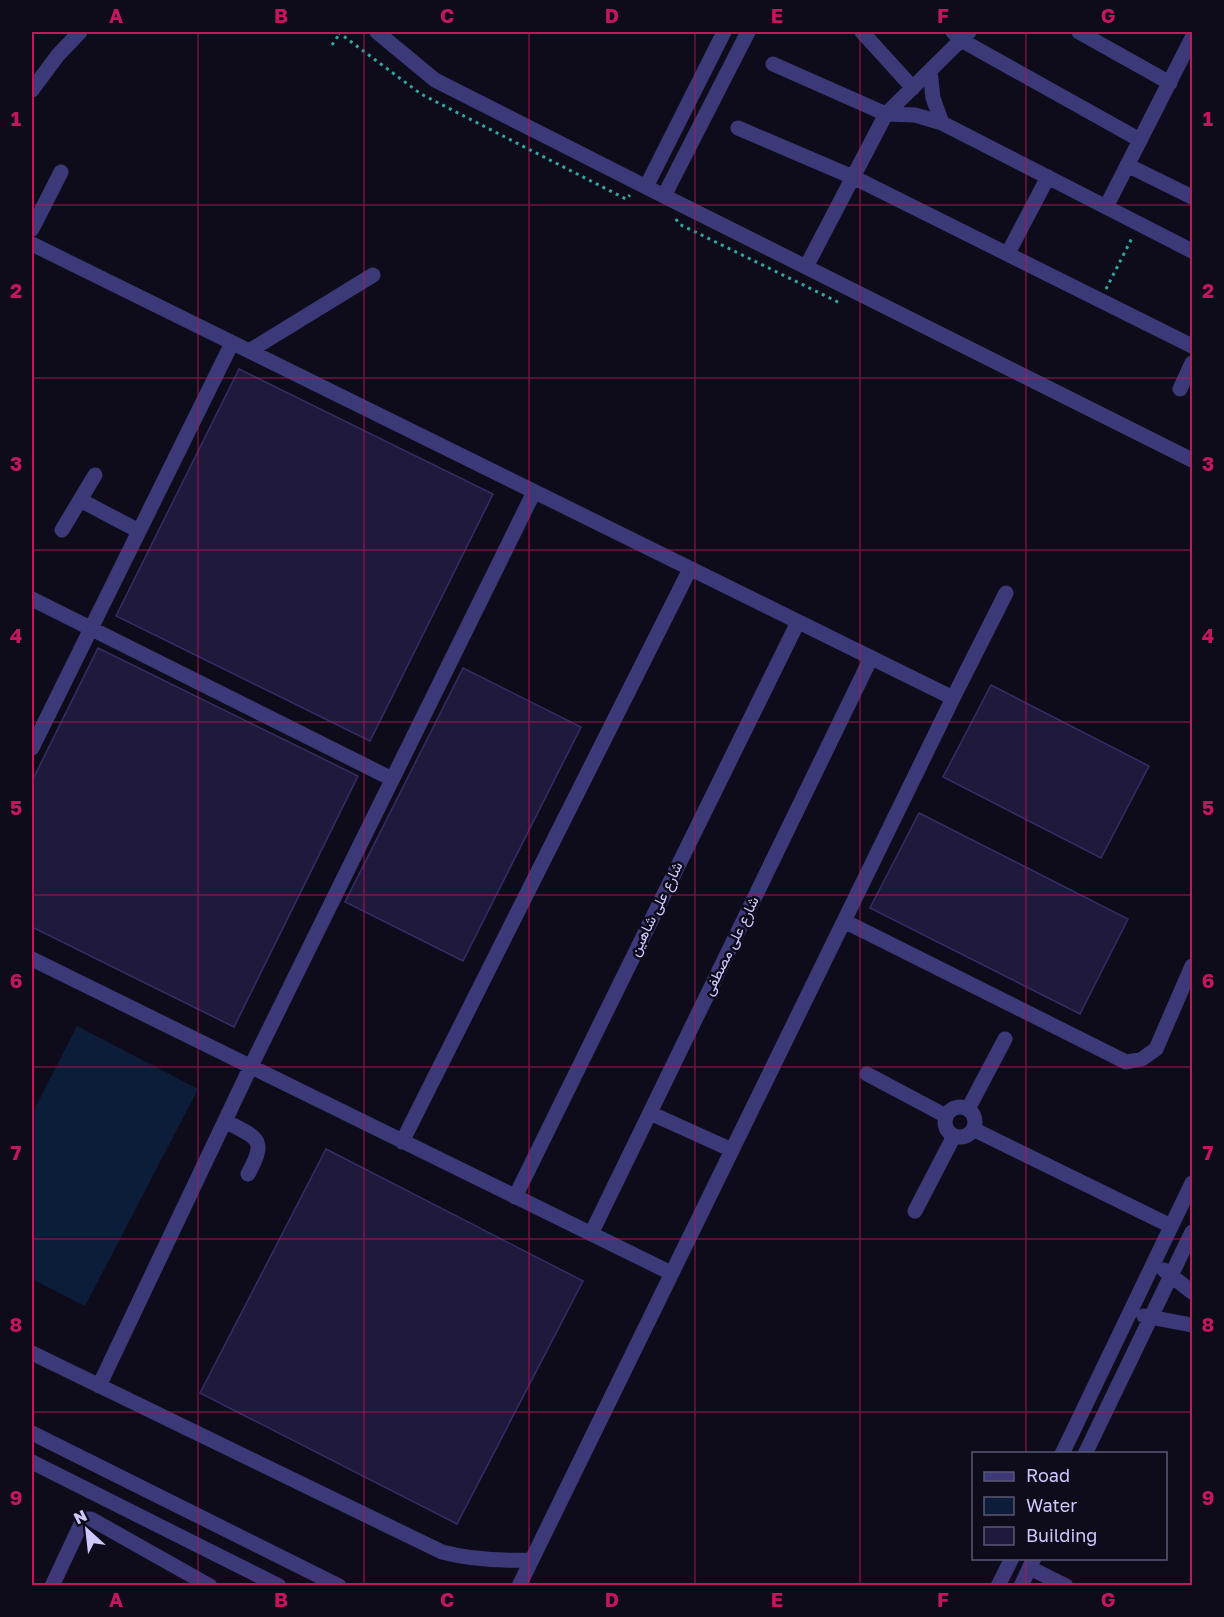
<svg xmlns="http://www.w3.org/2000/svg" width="1224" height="1617" font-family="'Golos Text',Vazirmatn,sans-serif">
<rect width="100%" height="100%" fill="#0e0c1b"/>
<path fill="#0c1d3a" d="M77 1026 198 1089 85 1306 32 1279V1114Z"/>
<path fill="#1f193b" stroke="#372c66" stroke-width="1.5" d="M239 369 493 494 370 741 116 616Z
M98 648 358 776 234 1027 32 927V781Z
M463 668 581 727 463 961 345 902Z
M991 685 1149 766 1101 858 943 777Z
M919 813 1128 919 1080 1014 870 908Z
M326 1149 583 1281 457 1524 200 1393Z"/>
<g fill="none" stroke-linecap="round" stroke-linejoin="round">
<path stroke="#31a7a0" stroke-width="3" stroke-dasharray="3 4.5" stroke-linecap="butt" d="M338 32 421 94 626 199 630 195
M332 45 340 33
M676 219 679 224 840 303
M1106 289 1133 236"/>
<path stroke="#3b3978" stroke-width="15" d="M377 32 435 80 664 196 1192 460
M862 32 913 88
M953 32 961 40 1140 140
M1079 32 1170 83
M773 64 886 114 915 115 942 123 1192 251
M930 71 933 98 942 123
M32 90 58 55 80 32
M738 128 855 178 1192 346
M1127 165 1192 197
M646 187 724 32
M664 196 748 32
M1106 207 1192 38
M32 229 61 172
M32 244 953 698
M1008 253 1048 177
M806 267 886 114 969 32
M249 351 373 275
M1180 389 1192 363
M80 500 139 531
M62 530 95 475
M32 599 392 779
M32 748 232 343
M844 921 1126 1062 1142 1059 1156 1049 1192 966
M32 959 671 1273
M867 1074 946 1116
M945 1122a15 15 0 1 1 30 0a15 15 0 1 1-30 0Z
M968 1109 1005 1039
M650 1113 732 1150
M225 1121C257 1138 268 1138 248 1174
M973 1129 1171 1226
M402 1142 690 569
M515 1197 798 622
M915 1211 954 1136
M591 1234 871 658
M1164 1270 1192 1292
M1144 1316 1192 1325
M32 1353 442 1552C472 1560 500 1561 531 1560
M99 1386 251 1066 534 492
M32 1433 339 1586
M1062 1454 1192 1183
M1085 1454 1192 1232
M32 1462 279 1586
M1030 1568 1066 1586
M52 1586 82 1522 86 1519H91L210 1586
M519 1586 953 698 1006 593
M998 1586 1012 1558
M1021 1586 1034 1558"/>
</g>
<path fill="none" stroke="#c2185b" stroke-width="1.5" stroke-opacity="0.55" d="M198 32V1586M364 32V1586M529 32V1586M695 32V1586M860 32V1586M1026 32V1454M32 205H1192M32 378H1192M32 550H1192M32 722H1192M32 895H1192M32 1067H1192M32 1239H1192M32 1412H1192M1026 1558V1586"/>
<g text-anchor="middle" stroke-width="5" stroke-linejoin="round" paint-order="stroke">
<g font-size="15" fill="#cec8fd" stroke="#0e0c1b">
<text transform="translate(656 909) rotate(-64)" y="5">شارع على شاهين</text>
<text transform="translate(731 946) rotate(-64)" y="5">شارع على مصطفى</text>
</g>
</g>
<rect width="1224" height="1617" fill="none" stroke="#0e0c1b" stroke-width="66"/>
<rect x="972" y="1452" width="195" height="108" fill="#0e0c1b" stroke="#5b5775" stroke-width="1.5"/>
<rect x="984" y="1472" width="30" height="9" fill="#3b3978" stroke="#5b5775" stroke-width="1.5"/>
<text x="1026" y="1482" font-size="18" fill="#cec8fd">Road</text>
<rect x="984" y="1497" width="30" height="18" fill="#0c1d3a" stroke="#5b5775" stroke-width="1.5"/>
<text x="1026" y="1512" font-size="18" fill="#cec8fd">Water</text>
<rect x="984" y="1527" width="30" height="18" fill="#1f193b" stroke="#5b5775" stroke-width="1.5"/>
<text x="1026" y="1542" font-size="18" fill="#cec8fd">Building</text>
<g transform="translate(87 1530) rotate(333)" stroke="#0e0c1b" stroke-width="4.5" paint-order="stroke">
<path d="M0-4.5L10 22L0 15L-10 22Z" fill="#cec8fd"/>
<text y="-9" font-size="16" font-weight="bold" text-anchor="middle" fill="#cec8fd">N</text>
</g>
<rect x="33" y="33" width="1158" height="1551" fill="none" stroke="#c2185b" stroke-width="2"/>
<g font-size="20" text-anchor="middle" font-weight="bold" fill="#c2185b">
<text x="116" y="23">A</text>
<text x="281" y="23">B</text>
<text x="447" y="23">C</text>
<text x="612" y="23">D</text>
<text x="777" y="23">E</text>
<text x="943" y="23">F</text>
<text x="1108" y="23">G</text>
<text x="16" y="126">1</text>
<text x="1208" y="126">1</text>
<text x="16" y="298">2</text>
<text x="1208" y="298">2</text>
<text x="16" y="471">3</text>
<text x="1208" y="471">3</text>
<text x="16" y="643">4</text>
<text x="1208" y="643">4</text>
<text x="16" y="815">5</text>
<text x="1208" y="815">5</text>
<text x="16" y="988">6</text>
<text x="1208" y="988">6</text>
<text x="16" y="1160">7</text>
<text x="1208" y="1160">7</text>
<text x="16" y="1332">8</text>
<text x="1208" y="1332">8</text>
<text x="16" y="1505">9</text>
<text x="1208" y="1505">9</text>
<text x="116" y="1607">A</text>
<text x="281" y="1607">B</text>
<text x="447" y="1607">C</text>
<text x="612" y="1607">D</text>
<text x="777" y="1607">E</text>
<text x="943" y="1607">F</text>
<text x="1108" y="1607">G</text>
</g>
</svg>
